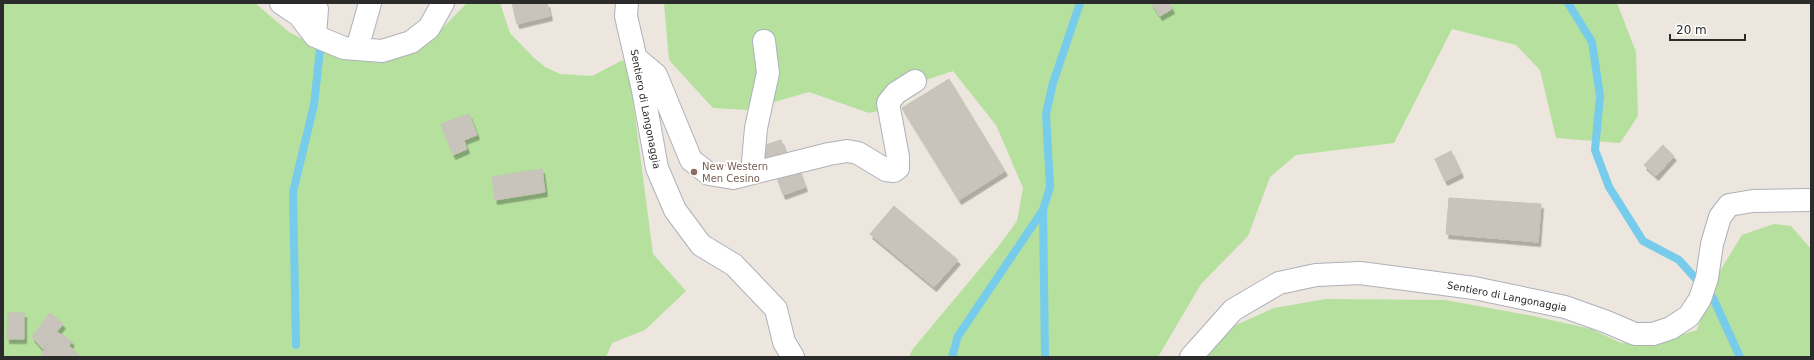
<svg xmlns="http://www.w3.org/2000/svg" width="1814" height="360" font-family="'DejaVu Sans',sans-serif">
<defs>
<filter id="shadow"><feDropShadow dx="2.5" dy="4.5" stdDeviation="0" flood-color="#0004"/></filter>
</defs>
<rect width="100%" height="100%" fill="#ece6de"/>
<path fill="#b5e09d" d="M3 3H255L289 32 331 54 397 56 429 42 467 3H500L510 33 533 57 545 67 560 74 592 76 623 60 630 77 653 254 686 291 645 330 612 343 606 357H3Z
M664 3H1617L1636 52 1638 116 1620 143 1556 138 1540 70 1516 45 1452 29 1394 143 1296 155 1270 177 1248 236 1201 284 1158 357H909L912 350 998 247 1017 221 1023 188 996 125 953 71 923 81 901 106 869 113 809 92 746 110 713 108 669 60Z
M1774 224 1791 226 1811 249V357H1204L1229 328 1274 308 1326 299 1445 300 1533 316 1591 329 1621 343 1662 341 1697 330 1715 279 1742 235Z"/>
<g fill="none" stroke-linecap="round" stroke-linejoin="round">
<path stroke="#76ccea" stroke-width="8" d="M1568 3 1592 42 1600 96 1595 150 1609 187 1643 241 1679 260 1713 298 1740 357
M296 345 293 192 314 105 321 40
M952 357 958 336 1043 210
M1045 357 1043 210 1050 187 1046 114 1053 83 1080 3"/>
</g>
<path fill="#c8c4bc" stroke="#c8c2b8" filter="url(#shadow)" d="M512 3H547L550 16 517 24Z
M1151 3H1169L1172 9 1160 16Z
M949 79 1005 171 959 200 902 108Z
M469 114 477 135 464 140 467 149 453 155 441 124Z
M781 140 786 155 761 164 756 148Z
M1663 145 1674 156 1656 176 1644 165Z
M1451 151 1461 173 1445 181 1435 159Z
M797 165 805 187 783 195 776 175Z
M542 169 545 192 495 200 492 177Z
M1449 198 1541 204 1538 242 1446 234Z
M894 206 958 260 934 287 870 234Z
M8 313H24V339H7Z
M50 313 63 324 43 349 32 337Z
M57 332 72 341 69 346 81 357H44L41 354Z"/>
<g fill="none" stroke-linecap="round" stroke-linejoin="round">
<defs>
<path id="minor" d="M281 3 299 15 315 36 344 48 382 51 411 42 429 28 443 3
M313 3 317 9 315 36
M627 3 626 16 643 90 657 168 675 210 701 245 734 265 776 309 784 342 793 357
M357 49 370 3
M637 59 656 75 691 160 709 174 733 178 829 154 847 151 858 153 886 170 894 171 898 168V157L888 103 896 93 915 81
M752 173 756 128 768 73 764 41
M1191 357 1233 310 1279 283 1316 275 1360 273 1474 288 1565 307 1607 322 1635 334H1653L1671 328 1689 316 1700 299 1707 278 1712 244 1720 217 1729 205 1753 201 1811 200"/>
</defs>
<use href="#minor" stroke="#aeb1bb" stroke-width="24"/>
<use href="#minor" stroke="#fff" stroke-width="22"/>
</g>
<circle fill="#8d6e63" stroke="#fff" stroke-width="1.5" cx="694" cy="172" r="4"/>
<g text-anchor="middle" stroke-width="3.5" stroke-linejoin="round" paint-order="stroke">
<g font-size="10" fill="#2b2b2b" stroke="#fff">
<text transform="translate(646 109) rotate(79)" y="4">Sentiero di Langonaggia</text>
<text transform="translate(1507 296) rotate(11)" y="4">Sentiero di Langonaggia</text>
</g>
<g font-size="10" fill="#785e54" stroke="#fff" text-anchor="start">
<text x="702" y="170">New Western<tspan x="702" dy="12">Men Cesino</tspan></text>
</g>
</g>
<rect width="1814" height="360" fill="none" stroke="#2b2b2b" stroke-width="8"/>
<path d="M1670 34v6h75v-6" fill="none" stroke="#2b2b2b" stroke-width="2"/>
<text x="1676" y="34" font-size="12" fill="#2b2b2b" stroke="#ffffff" stroke-width="3" paint-order="stroke">20 m</text>
</svg>
